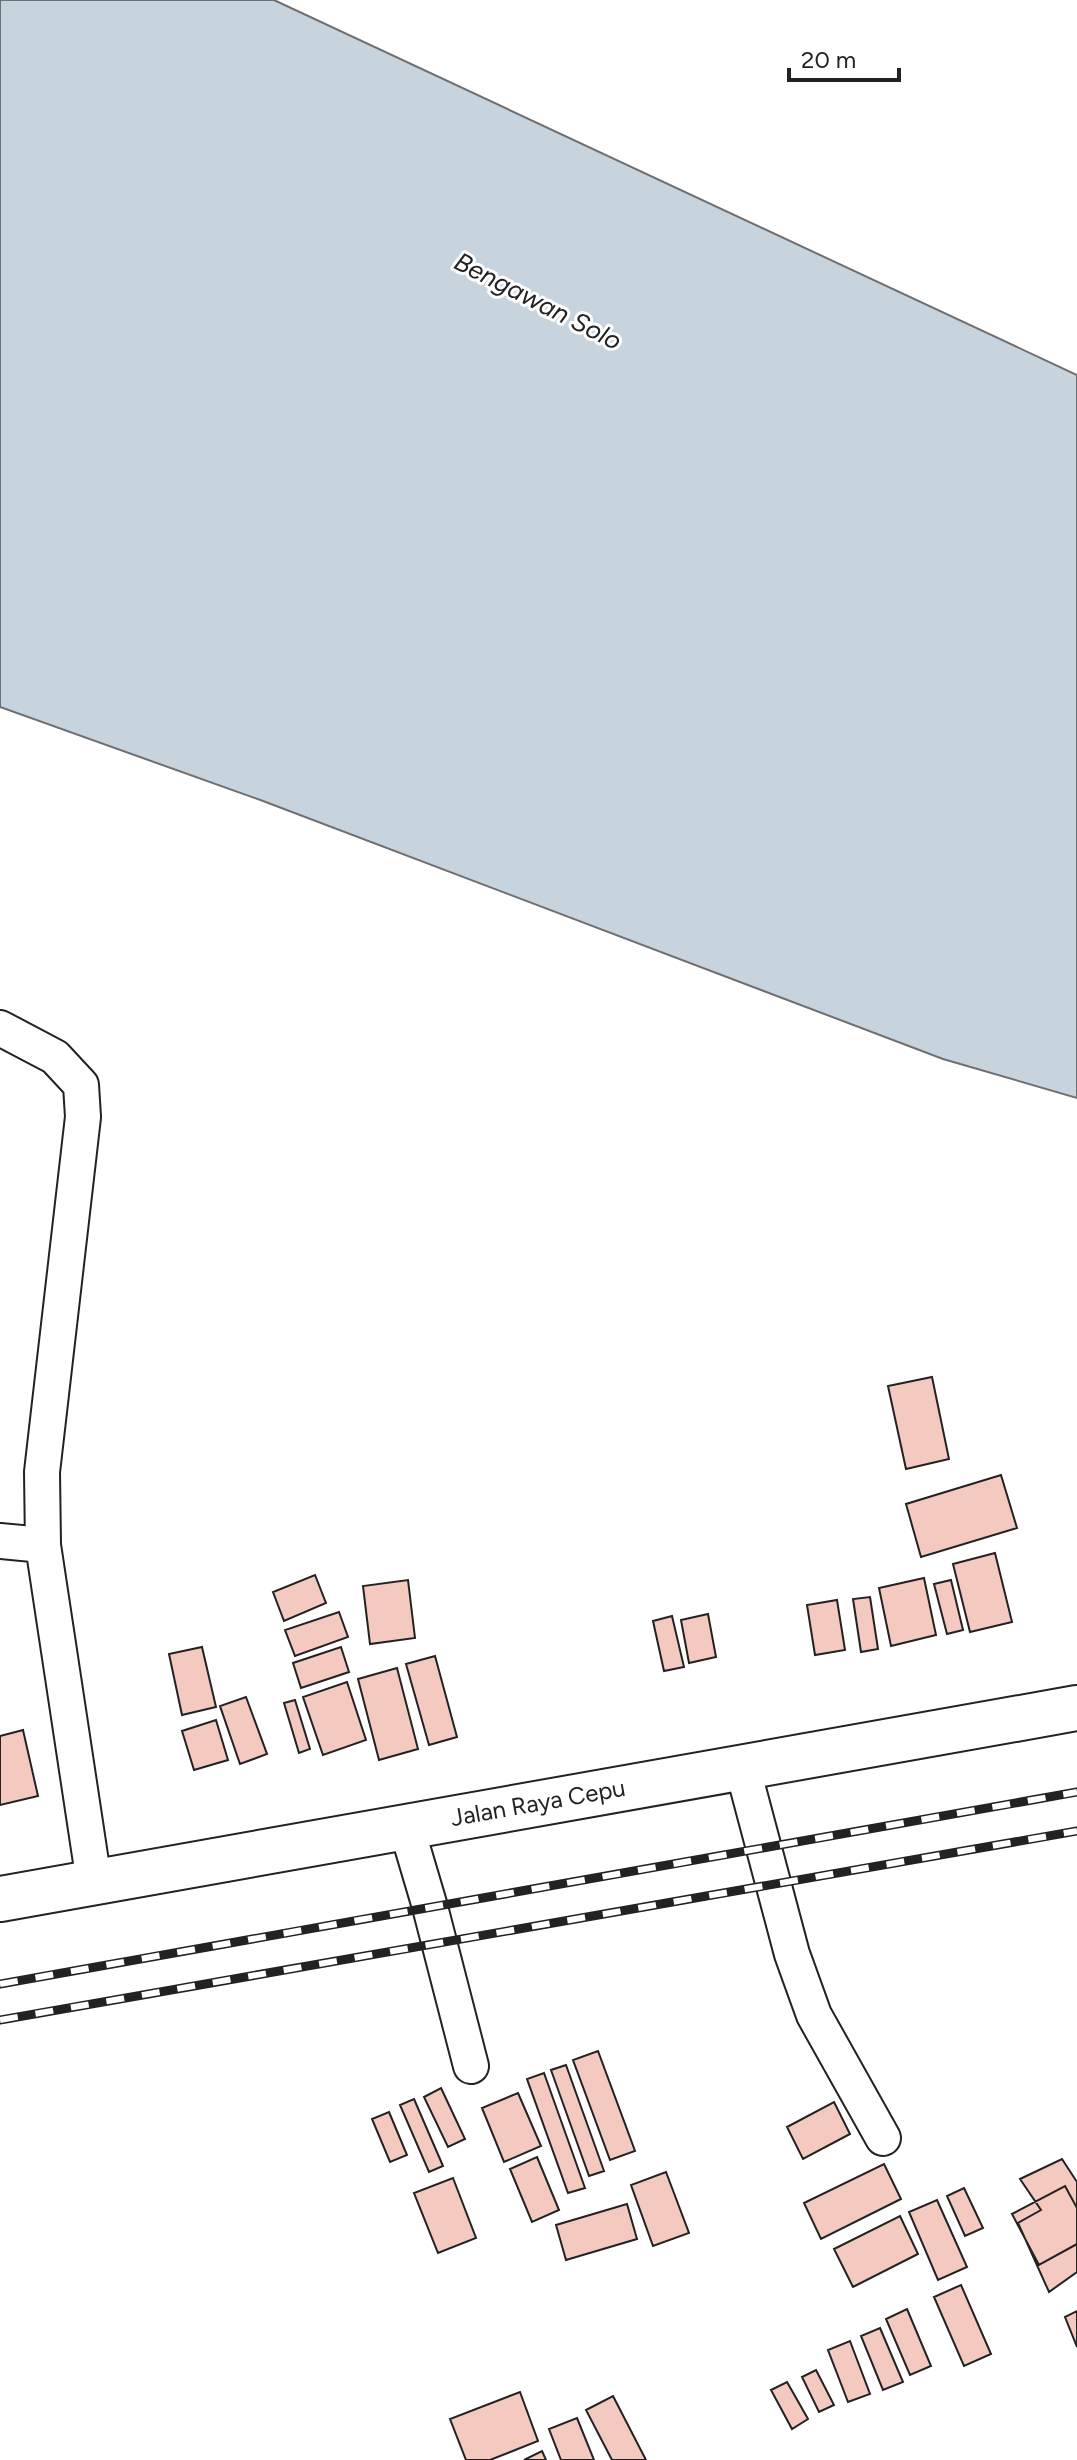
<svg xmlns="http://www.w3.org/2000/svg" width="1077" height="2460" font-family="Figtree,sans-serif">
<rect width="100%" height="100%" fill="#fff"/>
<path fill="#c7d3dd" stroke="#6f6f6f" stroke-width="2" d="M0 0H274L1077 375V1098L943 1059 263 801 0 707Z"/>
<path fill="#f3c9c0" stroke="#222" stroke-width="2" d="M932 1377 949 1459 906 1469 888 1386Z
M1001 1475 1017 1528 921 1557 906 1504Z
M995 1553 1012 1622 970 1632 953 1564Z
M315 1575 326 1603 284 1621 273 1592Z
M924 1578 936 1635 891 1646 879 1588Z
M408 1580 415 1638 370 1644 363 1586Z
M951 1580 963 1630 947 1634 934 1584Z
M870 1597 878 1649 861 1652 853 1599Z
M837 1600 845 1650 815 1655 807 1605Z
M339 1612 348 1637 295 1656 285 1630Z
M708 1614 716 1657 689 1663 681 1620Z
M672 1616 684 1667 664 1671 653 1621Z
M202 1647 216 1707 182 1715 169 1654Z
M341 1647 349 1672 301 1688 293 1663Z
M435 1656 457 1737 429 1745 406 1664Z
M397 1668 418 1749 379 1760 358 1679Z
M347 1682 366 1740 323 1755 303 1697Z
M246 1697 267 1754 240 1764 220 1706Z
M295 1700 310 1749 299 1753 284 1703Z
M216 1720 228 1760 194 1770 182 1731Z
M23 1730 38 1796 0 1805V1736Z
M598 2051 635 2151 610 2160 573 2060Z
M566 2065 604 2171 589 2176 551 2070Z
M544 2073 585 2188 568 2193 527 2079Z
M441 2088 465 2139 448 2147 424 2097Z
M518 2093 541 2146 504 2162 482 2108Z
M414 2099 443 2166 429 2172 400 2105Z
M834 2102 850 2134 803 2159 787 2127Z
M389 2112 407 2155 390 2162 372 2119Z
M537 2157 559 2210 532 2222 510 2169Z
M1062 2159 1077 2182V2272L1049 2292 1018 2223 1041 2210 1020 2179Z
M884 2164 901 2199 821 2239 804 2203Z
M666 2172 689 2233 653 2246 631 2185Z
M453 2178 476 2238 438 2253 414 2193Z
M1065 2186 1077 2208V2244L1039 2265 1012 2214Z
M964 2188 983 2228 965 2236 947 2196Z
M937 2200 967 2267 938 2280 909 2212Z
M627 2204 637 2239 566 2260 556 2225Z
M900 2216 918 2254 853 2287 834 2249Z
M961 2285 991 2354 964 2366 934 2297Z
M907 2309 931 2366 910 2375 886 2319Z
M1077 2311V2347L1065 2317Z
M880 2328 903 2382 883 2390 861 2336Z
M850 2341 870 2394 848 2402 828 2350Z
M816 2370 834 2405 819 2412 802 2377Z
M787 2382 808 2419 792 2429 771 2390Z
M520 2392 538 2441 490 2460H466L450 2419Z
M613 2396 646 2460H612L586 2410Z
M577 2418 594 2460H561L549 2429Z
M542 2451 546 2460H524Z"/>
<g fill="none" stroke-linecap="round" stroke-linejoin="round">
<defs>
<path id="street" d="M0 1028 55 1057 81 1085 83 1117 42 1472 43 1545 94 1882
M0 1541 43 1545
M742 1766 792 1954 814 2015 883 2138
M406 1826 430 1907 471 2066"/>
<path id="highway" d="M0 1899 1077 1708"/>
</defs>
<use href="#street" stroke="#222" stroke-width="38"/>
<use href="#highway" stroke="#222" stroke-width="48"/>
<use href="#street" stroke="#fff" stroke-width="34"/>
<use href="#highway" stroke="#fff" stroke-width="44"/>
<defs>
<path id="rail" d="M0 1984 1077 1792
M0 2020 1077 1831"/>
</defs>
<use href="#rail" stroke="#222" stroke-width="9"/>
<use href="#rail" stroke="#fff" stroke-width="6" stroke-dasharray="18" stroke-linecap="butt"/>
</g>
<g text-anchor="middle" stroke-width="6" stroke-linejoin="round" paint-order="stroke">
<g font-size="24" fill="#222" stroke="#fff">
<text transform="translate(538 1803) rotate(-10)" y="8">Jalan Raya Cepu</text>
</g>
<g font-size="26" font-style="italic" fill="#222" stroke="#fff">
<text transform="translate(538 301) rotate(27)" y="9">Bengawan Solo</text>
</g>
</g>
<path d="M789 68v12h110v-12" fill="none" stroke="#222222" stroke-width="4"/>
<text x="801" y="68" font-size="24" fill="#222222" stroke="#ffffff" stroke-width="6" paint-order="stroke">20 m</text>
</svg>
